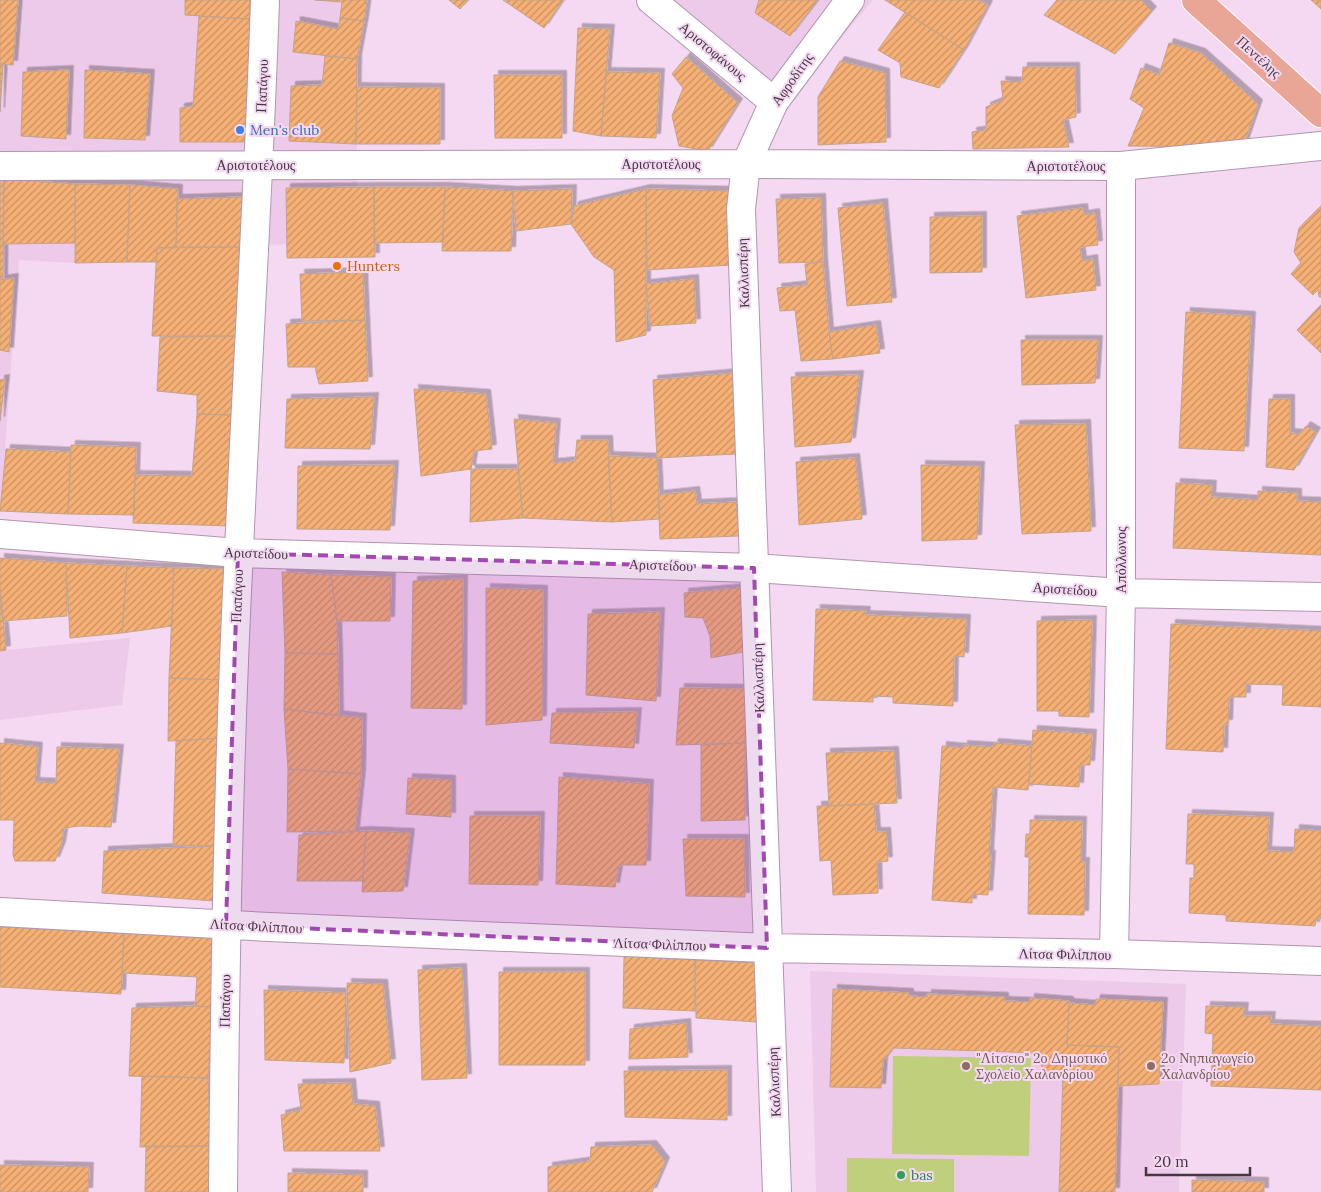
<svg xmlns="http://www.w3.org/2000/svg" width="1321" height="1192" font-family="Lora,serif">
<defs>
<pattern id="building-hatch" width="6" height="6" patternUnits="userSpaceOnUse" patternTransform="scale(1.25)"><rect width="6" height="6" fill="#f6b075"/><path d="M-1 1l2-2M0 6l6-6M5 7l2-2" fill="none" stroke="#c99062"/></pattern>
<filter id="shadow"><feDropShadow dx="4.5" dy="-4.5" stdDeviation="0" flood-color="#0004"/></filter>
</defs>
<rect width="100%" height="100%" fill="#f5d8f2"/>
<path fill="#edcae9" d="M0 0H367L357 59V187H374L375 257 287 258V244L242 247 157 248 156 262 75 263 19 260 0 518Z
M644 0H873L774 118Z
M0 587 7 650 130 638 122 705 0 720Z
M810 971 1186 984 1179 1192H816Z"/>
<path fill="#c0cf7b" d="M893 1056 1031 1058 1029 1156 892 1154Z
M847 1158 954 1159V1192H847Z"/>
<path fill="url(#building-hatch)" stroke="#c1a48d" filter="url(#shadow)" d="M0 0H18L13 65 0 64Z
M185 0H250V19L185 15Z
M315 0H367L364 21 340 18 342 2Z
M449 0H468L460 9Z
M503 0H563L544 28Z
M759 0H817V1L790 36 755 13Z
M885 0H978L988 5 964 50Z
M1057 0H1141L1152 11 1115 54 1044 15Z
M1311 0H1321V9Z
M905 12 964 50 939 88 901 77 900 63 878 50Z
M199 16 250 19 247 142H180V108L193 106Z
M340 18 364 21 357 59 293 52 296 21 338 29Z
M578 28 610 29 601 136 573 131Z
M1169 43 1201 53 1258 104 1243 147 1128 146 1144 108 1130 99 1141 68 1159 75Z
M325 56 357 59 356 144 289 141 291 86 322 85Z
M686 57 738 103 708 151 679 146 672 116 683 88 672 74Z
M840 61 885 73 886 142 818 145V97Z
M0 64H3L0 112Z
M1023 67H1075L1076 117 1063 120 1069 147 973 149 972 132 986 130V107L1003 100 1001 81 1022 82Z
M69 70 66 139 21 136 23 72Z
M85 70 150 74 145 140 84 138Z
M606 72 660 73 656 138 601 136Z
M494 75H562V138H495Z
M357 87 440 88V144H356Z
M0 179H4L3 279H0Z
M4 179 75 184V243L3 244Z
M75 184 130 185 127 262 75 263Z
M130 185 178 189 176 247 157 248 156 262H127Z
M374 187H445L443 242 374 243Z
M374 187 375 257 287 258 286 188Z
M445 187 513 191 511 251H442Z
M572 189 571 224 516 231 513 191Z
M646 189 729 191 731 265 647 270Z
M646 189V335L616 342 614 270 594 257 571 224 574 206Z
M242 197V247H176L177 199Z
M821 198 823 262 779 263 776 199Z
M883 203 892 302 847 306 838 208Z
M1321 206V297H1319L1318 290 1313 295 1291 274 1301 263 1294 252 1299 228Z
M1083 208 1084 215 1095 213 1098 245 1080 247 1082 261 1093 259 1096 290 1026 298 1017 216Z
M982 216V272L930 273V217Z
M242 247 240 336H152L157 248Z
M823 262 829 332 833 359 801 361 795 310 780 311 777 288 807 285 805 264Z
M363 272 365 320 302 321 300 274Z
M14 278 9 352 0 350V280Z
M694 279 696 323 650 326 646 284Z
M1321 305V353L1297 330Z
M1186 312 1251 316 1244 451 1179 448Z
M365 320 368 381 319 384 315 367H288L286 324Z
M876 325 880 353 833 359 829 332Z
M240 336 233 415 197 414V395L157 391 160 337Z
M1021 340H1098L1095 383 1022 385Z
M735 373 736 454 657 458 653 380Z
M859 375 851 442 795 447 791 377Z
M5 379 0 421V380Z
M414 389 486 394 492 449 474 451 471 469 421 476Z
M374 397 370 449 285 448 287 399Z
M1269 399H1290V433L1300 434 1306 426 1316 432 1294 470 1266 467Z
M197 414 233 415 230 526 133 523 135 475 192 476Z
M514 419 556 423 553 463 575 461 577 440H608L612 522 523 518Z
M1086 424 1091 531 1022 534 1015 425Z
M71 445 136 447 134 515 68 514Z
M6 449 71 452 68 514 0 511Z
M608 456 657 458 660 519 612 522Z
M855 458 862 519 799 525 796 462Z
M394 465 390 530 297 529 298 466Z
M921 465 980 466 977 539 922 541Z
M471 469H518L523 518 470 522Z
M1176 483 1212 485 1211 497 1258 500V491L1297 493V501L1321 502V555L1173 548Z
M695 491 697 504 736 502 739 536 660 539 658 495Z
M0 558 66 563 67 616 3 621 0 587Z
M66 563 127 566 122 633 70 638Z
M127 566 174 568 172 626 122 633Z
M174 568 230 569 224 680 169 678Z
M282 572 331 575 337 621 338 654 285 653Z
M331 575 391 577 390 621H337Z
M463 579 462 709 411 708 413 581Z
M0 587 6 650 0 651Z
M486 588 543 590 542 720 486 725Z
M741 588 743 652 711 658 710 636 703 618 685 617 684 593Z
M816 609 866 611 865 615 966 619 964 657 954 656 953 706 893 703V697L873 696V702L813 700Z
M660 612 656 701 586 695 588 614Z
M1092 620 1089 717 1059 716V711H1037V621Z
M1171 624 1321 631V707L1282 705 1283 685 1246 684V697H1229L1228 724H1224L1223 752 1166 749Z
M285 653 338 654 339 716 284 709Z
M169 678 224 680 222 738 168 741Z
M680 688 746 689 745 743 676 745Z
M284 709 362 718 361 774 288 769Z
M637 712 634 748 550 743 552 713Z
M1033 730 1092 734 1090 765H1080L1079 787 1029 784Z
M222 738 216 846 173 845 176 741Z
M0 743 38 747 35 782 56 783 57 747 119 749 111 827 79 826 64 828 61 846 55 861H15L13 855 14 820H0Z
M745 743V820L701 821V745Z
M994 743 1032 746 1028 790 993 787 989 855H991L988 895 972 894V903L932 900 942 746 963 748V745L993 747Z
M894 751 897 803 829 806 826 753Z
M288 769 361 774 355 831 287 832Z
M559 777 649 784 646 865H619L615 887 556 884Z
M408 778 451 780V817L406 814Z
M874 804 876 832H886L888 861 877 862 878 893 833 895 831 860 820 861 817 806Z
M1188 814 1269 817 1267 851 1294 852 1295 829 1321 831V919H1316L1315 926 1226 921V915L1189 913 1190 878H1194V864H1186Z
M470 816H540L538 885 469 884Z
M1030 820 1082 821 1081 862H1085L1084 915 1028 914 1029 857H1025L1026 834H1030Z
M366 831 410 833 403 891 362 892Z
M366 831 363 881H297L299 835Z
M683 839H744L745 897 686 896Z
M216 846 215 901 102 893 104 851Z
M0 927 124 933 121 994 0 987Z
M124 933 218 938 214 1007 195 1006 197 977 122 973Z
M624 956 695 960V1011L623 1008Z
M695 960 758 963 757 1022 696 1018Z
M462 968 467 1078 422 1080 418 970Z
M499 972H585V1065H499Z
M347 983 383 984 391 1063 350 1072Z
M833 989 909 993V996L927 997V994L1004 997V1001L1030 1002V998L1069 1001 1067 1045 1119 1047 1115 1192H1059L1063 1075H1043L1040 1053 893 1048 883 1061 881 1088 830 1087Z
M264 990 346 993 344 1063 265 1060Z
M1096 999 1163 1002 1159 1084 1118 1086 1119 1047 1067 1045 1069 1003 1095 1005Z
M195 1006 214 1007 208 1078 129 1076 132 1008Z
M1206 1006 1244 1007 1243 1016H1271L1270 1024 1321 1026V1090L1211 1086 1213 1034 1205 1033Z
M686 1023 688 1057 629 1059 630 1029Z
M727 1070V1120L625 1117 624 1071Z
M142 1076 208 1078 211 1146 140 1147Z
M351 1083 353 1104 375 1106 380 1151H284L281 1115 301 1110 298 1084Z
M652 1145 665 1162 652 1192H548V1167L590 1161 591 1147Z
M146 1146H211V1192H145Z
M0 1165 89 1167 88 1192H0Z
M288 1173 363 1175V1192H288Z
M1192 1180 1264 1182V1192H1192Z"/>
<g fill="none" stroke-linecap="round" stroke-linejoin="round">
<defs>
<path id="minor" d="M651 0 774 102
M0 166 746 164 1121 166 1321 146
M0 534 238 553 754 568 1121 593 1321 597
M0 912 269 927 767 948 1114 954 1321 961
M1114 954 1121 593V166
M223 1192C225 978 228 764 239 551 247 367 259 184 265 0
M777 1192 741 209 746 164 774 102 850 0"/>
<path id="major" d="M1196 0 1321 113"/>
</defs>
<use href="#minor" stroke="#b196ae" stroke-width="30"/>
<use href="#major" stroke="#fff" stroke-width="30"/>
<use href="#minor" stroke="#fff" stroke-width="28"/>
<use href="#major" stroke="#e9a595" stroke-width="28"/>
</g>
<path fill="#a347b1" fill-opacity="0.2" stroke="#a347b1" stroke-width="4" stroke-dasharray="10 6" stroke-linejoin="round" d="M238 553 754 568 767 948 226 925Z"/>
<circle fill="#3f7fe0" stroke="#f5d8f2" stroke-width="2" cx="240" cy="130" r="5"/>
<circle fill="#e8710a" stroke="#f5d8f2" stroke-width="2" cx="337" cy="266" r="5"/>
<g fill="#8d6e63" stroke="#f5d8f2" stroke-width="2">
<circle cx="966" cy="1066" r="5"/>
<circle cx="1151" cy="1066" r="5"/>
</g>
<circle fill="#2e9e5b" stroke="#f5d8f2" stroke-width="2" cx="901" cy="1175" r="5"/>
<g text-anchor="middle" stroke-width="4" stroke-linejoin="round" paint-order="stroke">
<g font-size="14" fill="#433842" stroke="#f5d8f2">
<text transform="translate(713 51) rotate(40)" y="5">Αριστοφάνους</text>
<text transform="translate(1259 57) rotate(42)" y="5">Πεντέλης</text>
<text transform="translate(792 79) rotate(-55)" y="5">Αφροδίτης</text>
<text transform="translate(262 86) rotate(-88)" y="5">Παπάγου</text>
<text x="661" y="169">Αριστοτέλους</text>
<text x="256" y="170">Αριστοτέλους</text>
<text x="1066" y="171">Αριστοτέλους</text>
<text transform="translate(743 273) rotate(-92)" y="5">Καλλισπέρη</text>
<text transform="translate(256 553) rotate(2)" y="5">Αριστείδου</text>
<text transform="translate(1121 560) rotate(-90)" y="5">Απόλλωνος</text>
<text transform="translate(661 565) rotate(2)" y="5">Αριστείδου</text>
<text transform="translate(1065 589) rotate(4)" y="5">Αριστείδου</text>
<text transform="translate(237 596) rotate(-88)" y="5">Παπάγου</text>
<text transform="translate(758 678) rotate(-92)" y="5">Καλλισπέρη</text>
<text transform="translate(256 926) rotate(3)" y="5">Λίτσα Φιλίππου</text>
<text transform="translate(660 944) rotate(2)" y="5">Λίτσα Φιλίππου</text>
<text transform="translate(1065 954) rotate(1)" y="5">Λίτσα Φιλίππου</text>
<text transform="translate(225 1001) rotate(-89)" y="5">Παπάγου</text>
<text transform="translate(774 1082) rotate(-93)" y="5">Καλλισπέρη</text>
</g>
<g font-size="14" fill="#366cbe" stroke="#f5d8f2" text-anchor="start">
<text x="250" y="135">Men's club</text>
</g>
<g font-size="14" fill="#c56008" stroke="#f5d8f2" text-anchor="start">
<text x="347" y="271">Hunters</text>
</g>
<g font-size="14" fill="#785e54" stroke="#f5d8f2" text-anchor="start">
<text x="976" y="1063">"Λίτσειο" 2ο Δημοτικό<tspan x="976" dy="16">Σχολείο Χαλανδρίου</tspan></text>
<text x="1161" y="1063">2ο Νηπιαγωγείο<tspan x="1161" dy="16">Χαλανδρίου</tspan></text>
</g>
<g font-size="14" fill="#27864d" stroke="#f5d8f2" text-anchor="start">
<text x="911" y="1180">bas</text>
</g>
</g>
<path d="M1146 1167v8h104v-8" fill="none" stroke="#433842" stroke-width="2.5"/>
<text x="1154" y="1167" font-size="15" fill="#433842" stroke="#f5d8f2" stroke-width="4" paint-order="stroke">20 m</text>
</svg>
